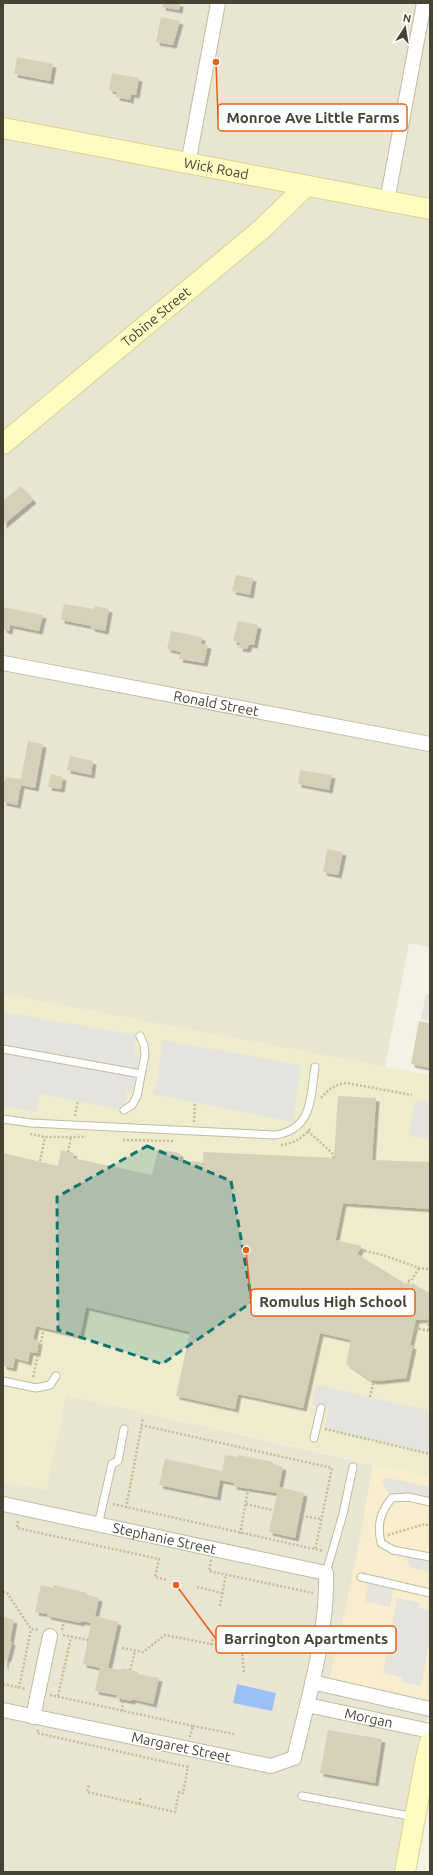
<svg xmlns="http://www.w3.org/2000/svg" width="433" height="1875" font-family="Ubuntu,sans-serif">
<defs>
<filter id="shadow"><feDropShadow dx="3.5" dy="3.5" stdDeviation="0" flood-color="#0004"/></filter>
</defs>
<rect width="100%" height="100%" fill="#f4f2e4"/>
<path fill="#e8e5d2" d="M3 3H430V198L3 121Z
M3 134 430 214V947L409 943 385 1067 3 994Z
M66 1395 373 1465 356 1561 330 1679 430 1701V1714L426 1721 420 1746 400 1872H3V1481L46 1490Z"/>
<path fill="#f8eecd" d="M373 1465 430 1477V1701L330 1679 356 1561Z"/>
<path fill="#efebcd" d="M3 994 430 1075V1477L66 1395 46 1490 3 1481Z"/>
<path fill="#e4e3dd" d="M426 994 430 995V1021L421 1019Z
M3 1012 136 1035 133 1054 139 1056 133 1091H127L124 1110 40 1094 36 1112 3 1106Z
M163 1040 301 1065 293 1122 152 1094 158 1076Z
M415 1100 430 1103V1139L409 1135Z
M317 1385 430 1411V1454L325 1429 329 1409 312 1405Z
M389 1478 430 1487V1502L392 1498 384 1486 382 1479Z
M404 1552 430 1557V1572L411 1568Z
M369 1579 394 1585 390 1607 365 1601Z
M397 1598 420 1603 419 1608 430 1610V1639L421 1686 401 1682 402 1678 383 1673Z"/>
<path fill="#9ac0f7" d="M237 1684 276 1693 272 1711 233 1703Z"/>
<path fill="#d7d0b9" filter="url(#shadow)" d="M163 3H180L179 10 162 7Z
M161 17 180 21 173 45 156 42Z
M17 57 53 64 50 81 14 74Z
M112 73 139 78 136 95 131 94 130 100 116 97 117 92 109 90Z
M21 486 33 500 3 525V501Z
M236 575 253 578 250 595 232 591Z
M64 604 94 609 95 606 109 609 105 631 91 628V626L61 620Z
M3 607 43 615 39 631 10 625 9 631 3 629Z
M238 621 258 625 254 645 249 644 247 649 239 648 240 643 233 641Z
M171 631 202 637 201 644 208 645 204 663 179 659 181 652 167 649Z
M28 741 43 744 35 788 21 785 17 805 3 802V780L5 781 6 777 21 779Z
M70 756 93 761 91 775 67 770Z
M300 770 332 775 329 790 298 784Z
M51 774 63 777 61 789 48 787Z
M327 849 343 852 338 875 323 872Z
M419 1021 430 1023V1068L411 1064Z
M338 1096 376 1098 372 1160 430 1162V1209L343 1203 336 1238V1240L362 1246 357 1254 406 1284 408 1281 411 1285 412 1283 430 1293V1319L416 1320 410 1345 413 1346 406 1378 376 1381 370 1380 346 1364 351 1340 320 1333 303 1408 238 1394 235 1409 176 1396 190 1332 86 1307 80 1336 36 1326 33 1339 39 1341 37 1353 30 1352 28 1362 15 1358 13 1368 3 1366V1153L58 1166 61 1150 74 1153 73 1158 152 1175 158 1149 180 1153 179 1161 203 1162V1152L334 1158Z
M225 1455 238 1457V1455L273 1462V1464L283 1467 279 1487 304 1493 295 1538 269 1532 277 1493 233 1486 234 1483 220 1480 217 1497 159 1485 165 1459 222 1471Z
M41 1585 53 1588 54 1585 87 1593V1595L99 1598 95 1616 118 1622 108 1668 121 1670V1668L139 1672 138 1674 159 1678 153 1704 132 1699V1701L116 1698V1695L95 1691 100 1668 83 1664 91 1623 81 1621V1623L47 1616 48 1614 35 1612Z
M3 1617 14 1620 10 1641 12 1642 8 1658H6L4 1668Z
M328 1730 382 1739 375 1783 320 1773Z"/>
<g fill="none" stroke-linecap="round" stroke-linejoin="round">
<defs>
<path id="lane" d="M3 1049 141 1074
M124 1110 132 1105 137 1096 145 1055 144 1045 140 1036
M3 1119 31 1123 275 1135C313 1129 310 1099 315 1067
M3 1381 36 1388 50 1385 56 1376
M314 1438 321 1408
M430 1502 408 1497 392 1498C380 1512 377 1525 381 1543L393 1550 430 1557
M98 1525 112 1464 118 1461 124 1429
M326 1573 343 1514 353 1467
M361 1577 430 1593
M302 1796 415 1817"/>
<g id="street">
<path d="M188 164 218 3"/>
<path d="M387 201 424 3"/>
<path id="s1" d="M3 663 430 744"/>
<path id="s2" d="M3 1504 326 1573C328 1631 308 1701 294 1758L271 1766 3 1710"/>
<path d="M312 1682 430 1709"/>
<path id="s3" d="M307 1705 430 1731"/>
<path d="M33 1717 50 1636"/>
</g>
<g id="secondary">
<path id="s4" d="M3 128 430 209"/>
<path id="s5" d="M3 444 263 228 306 186"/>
<path d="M405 1872 425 1763 430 1742"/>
</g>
</defs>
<use href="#lane" stroke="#c0bca6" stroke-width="9"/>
<use href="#street" stroke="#c0bca6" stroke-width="16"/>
<use href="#secondary" stroke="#d8d38f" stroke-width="22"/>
<path stroke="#c3bc96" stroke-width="2.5" stroke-dasharray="2 2" stroke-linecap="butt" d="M321 1098C329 1089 334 1085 346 1083L412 1095
M75 1116 78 1101
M194 1122 195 1102
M308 1131 332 1153 334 1158
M30 1134 45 1137H86
M123 1140 174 1141
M281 1145C293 1144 305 1137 311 1127
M68 1152 71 1137
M40 1161 45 1137
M361 1250 383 1255 419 1268 430 1269
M408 1281H411L419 1268
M428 1320 429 1330
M415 1328 430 1331
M33 1377 44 1328
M370 1397 374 1380
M141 1425 332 1468 315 1550
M325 1429 430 1454
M113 1504 323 1551
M246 1504 272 1510
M126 1508 143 1418
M302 1516 321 1519
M18 1521 17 1528 159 1559 155 1577 167 1580
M240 1534 248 1490
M388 1535 425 1524 430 1526
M211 1560 209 1571 313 1593
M197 1587 222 1593
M3 1592 7 1593 31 1629 39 1630
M220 1606 226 1574
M62 1630 64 1621
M63 1635 88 1640
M211 1645 213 1638
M122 1648 143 1652 165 1635 242 1650 307 1642
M242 1650 244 1674
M130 1670 135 1651
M3 1684 26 1689
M19 1688 31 1629
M50 1695 193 1726 190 1737
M58 1696 71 1637
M122 1711 123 1701
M193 1726 234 1734
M38 1730 37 1733 188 1767 183 1793 179 1792 175 1812 87 1792 89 1785
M139 1804 141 1797"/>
<use href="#lane" stroke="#fff" stroke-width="7"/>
<use href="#street" stroke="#fff" stroke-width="14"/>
<use href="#secondary" stroke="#fffcc3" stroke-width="20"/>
</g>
<path fill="#0f766e" fill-opacity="0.2" stroke="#0f766e" stroke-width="3" stroke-dasharray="8 5" stroke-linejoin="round" d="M147 1146 231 1181 252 1302 162 1364 58 1330 57 1197Z"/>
<g text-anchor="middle" stroke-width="3" stroke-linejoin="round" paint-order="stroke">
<g font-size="14" fill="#474333" stroke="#fff">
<text dy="5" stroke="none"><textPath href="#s4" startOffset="217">Wick Road</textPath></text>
<text dy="5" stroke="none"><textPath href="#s5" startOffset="199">Tobine Street</textPath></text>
<text dy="5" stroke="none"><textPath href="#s1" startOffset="217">Ronald Street</textPath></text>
<text dy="5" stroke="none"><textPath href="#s2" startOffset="165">Stephanie Street</textPath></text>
<text dy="5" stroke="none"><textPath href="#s3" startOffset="63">Morgan</textPath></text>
<text transform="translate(181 1747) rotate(12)" y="5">Margaret Street</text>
</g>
</g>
<path fill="none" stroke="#ed5d14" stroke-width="1.5" d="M216 62L218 118M246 1250L251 1302M176 1585L216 1639"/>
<g fill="#ed5d14" stroke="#fff" stroke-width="1.5">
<circle cx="216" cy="62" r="4"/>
<circle cx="246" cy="1250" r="4"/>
<circle cx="176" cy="1585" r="4"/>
</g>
<g fill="#fff" stroke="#ed5d14" stroke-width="1.5">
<rect x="218" y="104" width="189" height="27" rx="4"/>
<rect x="251" y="1289" width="164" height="27" rx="4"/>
<rect x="216" y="1626" width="180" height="27" rx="4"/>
</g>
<g font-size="15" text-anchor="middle" font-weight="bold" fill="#474333">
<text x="313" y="123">Monroe Ave Little Farms</text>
<text x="333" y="1307">Romulus High School</text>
<text x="306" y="1644">Barrington Apartments</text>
</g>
<rect width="433" height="1875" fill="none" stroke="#474333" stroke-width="8"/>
<g transform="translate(405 28) rotate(12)" stroke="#ffffff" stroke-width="3" paint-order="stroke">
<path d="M0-3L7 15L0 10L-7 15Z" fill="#474333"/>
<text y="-6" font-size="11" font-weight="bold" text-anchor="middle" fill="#474333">N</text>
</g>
</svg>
